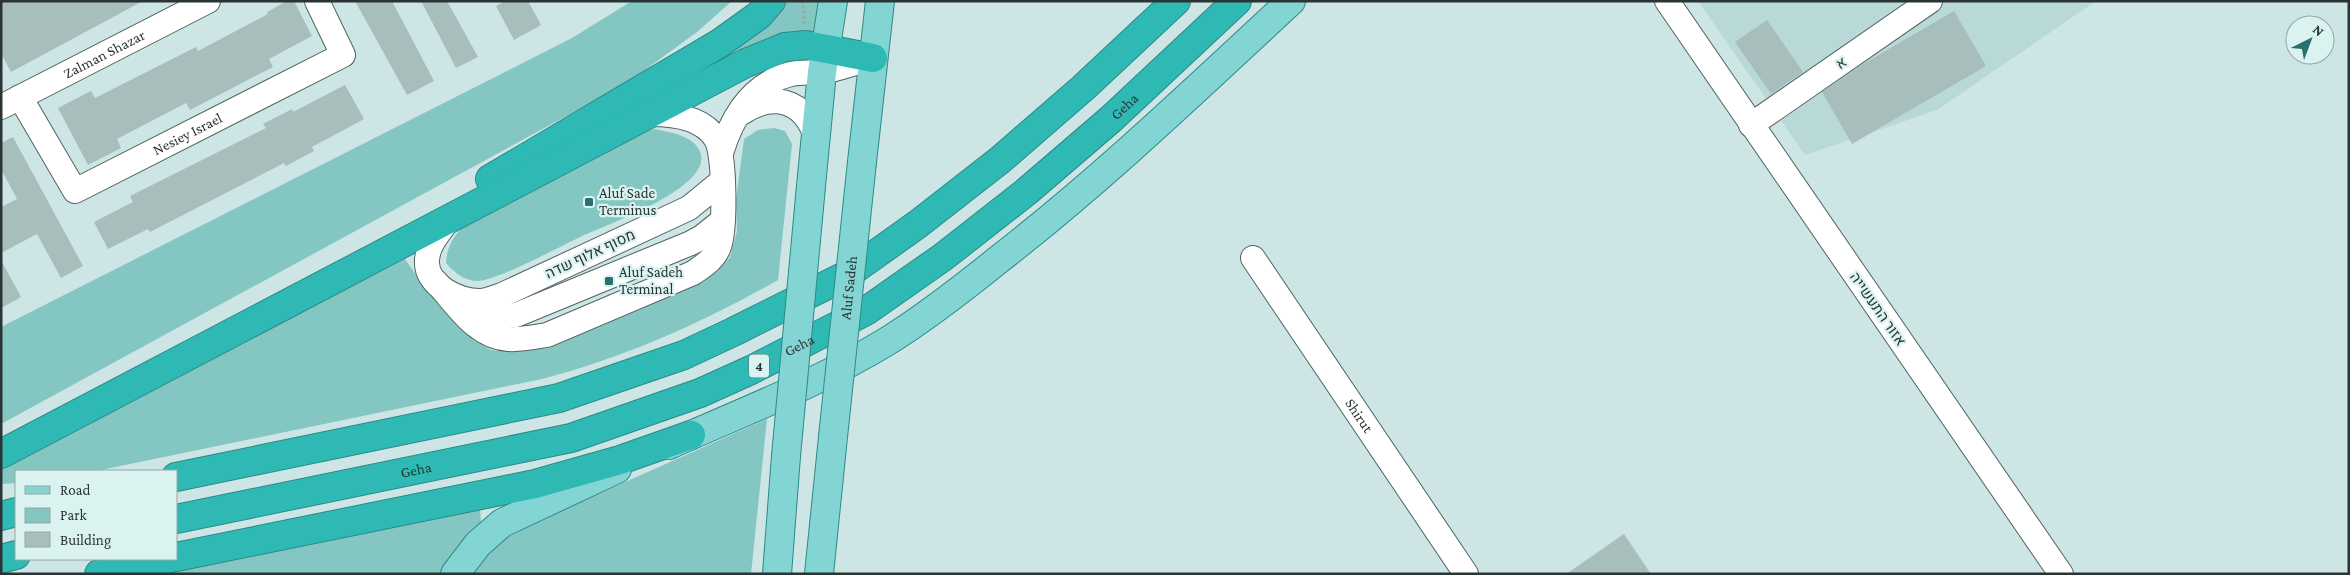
<svg xmlns="http://www.w3.org/2000/svg" width="2350" height="575" font-family="'Crimson Pro',Heebo,serif">
<rect width="100%" height="100%" fill="#cde5e4"/>
<path fill="#b8d9d7" d="M1698 1H2096L1937 110 1805 155Z"/>
<path fill="#83c6c2" d="M632 1H732L697 32 627 83 1 424V327L572 38Z
M779 1H823L819 35 725 65 718 53Z
M774 128 785 131 792 144 778 280C704 322 624 358 542 379L96 471H16V483L1 484V468L405 259 427 291 473 340 491 350 508 352 550 348 700 284 718 271 730 257 737 231 736 200 744 139 758 130Z
M654 129C670 132 697 136 701 155 708 189 608 224 582 236 561 246 496 281 478 281 464 281 455 273 446 263 447 245 455 233 469 222L636 135Z
M767 419 751 574H472L498 544 524 527Z
M480 506 481 524 458 547 441 574H146Z"/>
<path fill="#a7bebd" d="M1 1H143L11 72 1 53Z
M287 1H294L312 36 269 59 273 67 190 110 186 103 117 139 121 148 88 165 58 108 91 91 95 98 196 47 198 51 268 14 267 12Z
M355 1H392L434 81 407 95Z
M421 1H447L478 57 456 68Z
M505 1H528L541 25 514 40 496 6Z
M1954 11 1986 66 1852 144 1822 92 1863 64Z
M1767 20 1803 72 1771 94 1735 42Z
M345 85 364 119 312 147 314 151 286 166 284 163 150 232 148 229 108 249 94 222 133 202 130 196 266 128 263 124 292 109 293 112Z
M13 137 83 266 61 278 37 234 1 253V207L17 199 1 169V143Z
M1 260 21 297 1 308Z
M1624 534 1651 574H1566Z"/>
<g fill="none" stroke-linecap="round" stroke-linejoin="round">
<defs>
<g id="minor">
<path d="M1667 1 2061 574"/>
<path id="s1" d="M20 97 75 191 343 55 317 1"/>
<path id="s2" d="M1 107 208 1"/>
<path d="M743 112C774 92 804 100 816 137"/>
<path d="M1751 125 1930 1"/>
<path d="M721 153C732 117 751 84 791 74 801 72 811 73 821 72 839 69 856 62 873 58"/>
<path d="M448 220C439 233 428 244 427 260 425 286 459 301 480 301 487 301 495 297 502 295L689 208 722 181"/>
<path id="s3" d="M1253 258 1466 574"/>
<path d="M436 282C456 304 476 337 508 339 521 340 534 337 547 335L693 273C703 266 713 260 718 249 726 234 725 153 716 139 703 117 673 114 651 114"/>
<path d="M469 319 516 315 691 243 702 237 722 221"/>
</g>
<path id="major" d="M862 162 880 1
M811 186 822 72 833 1
M669 445C742 412 817 384 886 342 925 318 962 289 998 260 1101 180 1195 90 1291 1
M455 574 478 544 502 523 617 469
M777 574 786 456
M819 574 833 437"/>
<g id="highway">
<path d="M490 179 720 43 759 15 771 1"/>
<path d="M1 454 746 63 785 47 806 45 873 58"/>
<path d="M176 477 559 398 684 355 733 332 845 276 918 224 1000 160 1083 88 1176 1"/>
<path d="M1 516 16 512"/>
<path id="s4" d="M176 519 571 438 700 393 751 370 866 311 943 257 1026 192 1111 119 1237 1"/>
<path d="M176 557 535 484 620 460 691 435"/>
<path d="M1 559 16 555"/>
<path d="M99 574 168 559"/>
</g>
</defs>
<use href="#minor" stroke="#4f6462" stroke-width="26"/>
<use href="#major" stroke="#2d8a87" stroke-width="30"/>
<use href="#highway" stroke="#2d8a87" stroke-width="30"/>
<path stroke="#98abaa" stroke-width="3" stroke-dasharray="2.5 2.5" stroke-linecap="butt" d="M803 1 804 24"/>
<use href="#minor" stroke="#fff" stroke-width="24"/>
<use href="#major" stroke="#82d5d2" stroke-width="28"/>
<use href="#highway" stroke="#2eb9b4" stroke-width="28"/>
<defs>
<g id="major-bridge">
<path id="s5" d="M833 437 862 162"/>
<path d="M786 456 811 186"/>
</g>
</defs>
<use href="#major-bridge" stroke="#2d8a87" stroke-width="30" stroke-linecap="butt"/>
<use href="#major-bridge" stroke="#82d5d2" stroke-width="28"/>
</g>
<g fill="#27716e" stroke="#daf3f1" stroke-width="2">
<rect x="584" y="197" width="10" height="10" rx="2.5"/>
<rect x="604" y="276" width="10" height="10" rx="2.5"/>
</g>
<g text-anchor="middle" stroke-width="4.5" stroke-linejoin="round" paint-order="stroke">
<rect fill="#daf3f1" stroke="#606d6d" stroke-width="1" x="749" y="354.5" width="20" height="23" rx="4"/>
<g font-size="14" font-weight="bold" fill="#2b3434">
<text x="759" y="371">4</text>
</g>
<g font-size="15" fill="#2b3434" stroke="#daf3f1">
<text dy="5" stroke="none"><textPath href="#s2" startOffset="116">Zalman Shazar</textPath></text>
<text transform="translate(1841 63) rotate(-35)" y="5">א</text>
<text dy="5" stroke="none"><textPath href="#s4" startOffset="1055">Geha</textPath></text>
<text dy="5" stroke="none"><textPath href="#s1" startOffset="235">Nesiey Israel</textPath></text>
<text transform="translate(590 254) rotate(-25)" y="5">מסוף אלוף שדה</text>
<text dy="5" stroke="none"><textPath href="#s5" startOffset="150">Aluf Sadeh</textPath></text>
<text transform="translate(1878 309) rotate(55)" y="5">אזור התעשייה</text>
<text dy="5" stroke="none"><textPath href="#s4" startOffset="650">Geha</textPath></text>
<text dy="5" stroke="none"><textPath href="#s3" startOffset="190">Shirut</textPath></text>
<text dy="5" stroke="none"><textPath href="#s4" startOffset="245">Geha</textPath></text>
</g>
<g font-size="15" fill="#2b3434" stroke="#daf3f1" text-anchor="start">
<text x="599" y="198">Aluf Sade<tspan x="599" dy="17">Terminus</tspan></text>
<text x="619" y="277">Aluf Sadeh<tspan x="619" dy="17">Terminal</tspan></text>
</g>
</g>
<rect width="2350" height="575" fill="none" stroke="#2b3434" stroke-width="5"/>
<rect x="15" y="470" width="162" height="90" fill="#daf3f1" stroke="#94a7a5"/>
<rect x="25" y="486" width="25" height="8" fill="#82d5d2" stroke="#94a7a5"/>
<text x="60" y="495" font-size="15" fill="#2b3434">Road</text>
<rect x="25" y="508" width="25" height="15" fill="#83c6c2" stroke="#94a7a5"/>
<text x="60" y="520" font-size="15" fill="#2b3434">Park</text>
<rect x="25" y="532" width="25" height="15" fill="#a7bebd" stroke="#94a7a5"/>
<text x="60" y="545" font-size="15" fill="#2b3434">Building</text>
<g transform="translate(2310 40) rotate(42)"><circle r="24" fill="#daf3f1" stroke="#94a7a5"/>
<path d="M0-4L9 19L0 12L-9 19Z" fill="#27716e"/>
<text y="-8" font-size="14" font-weight="bold" text-anchor="middle" fill="#2b3434">N</text>
</g>
</svg>
